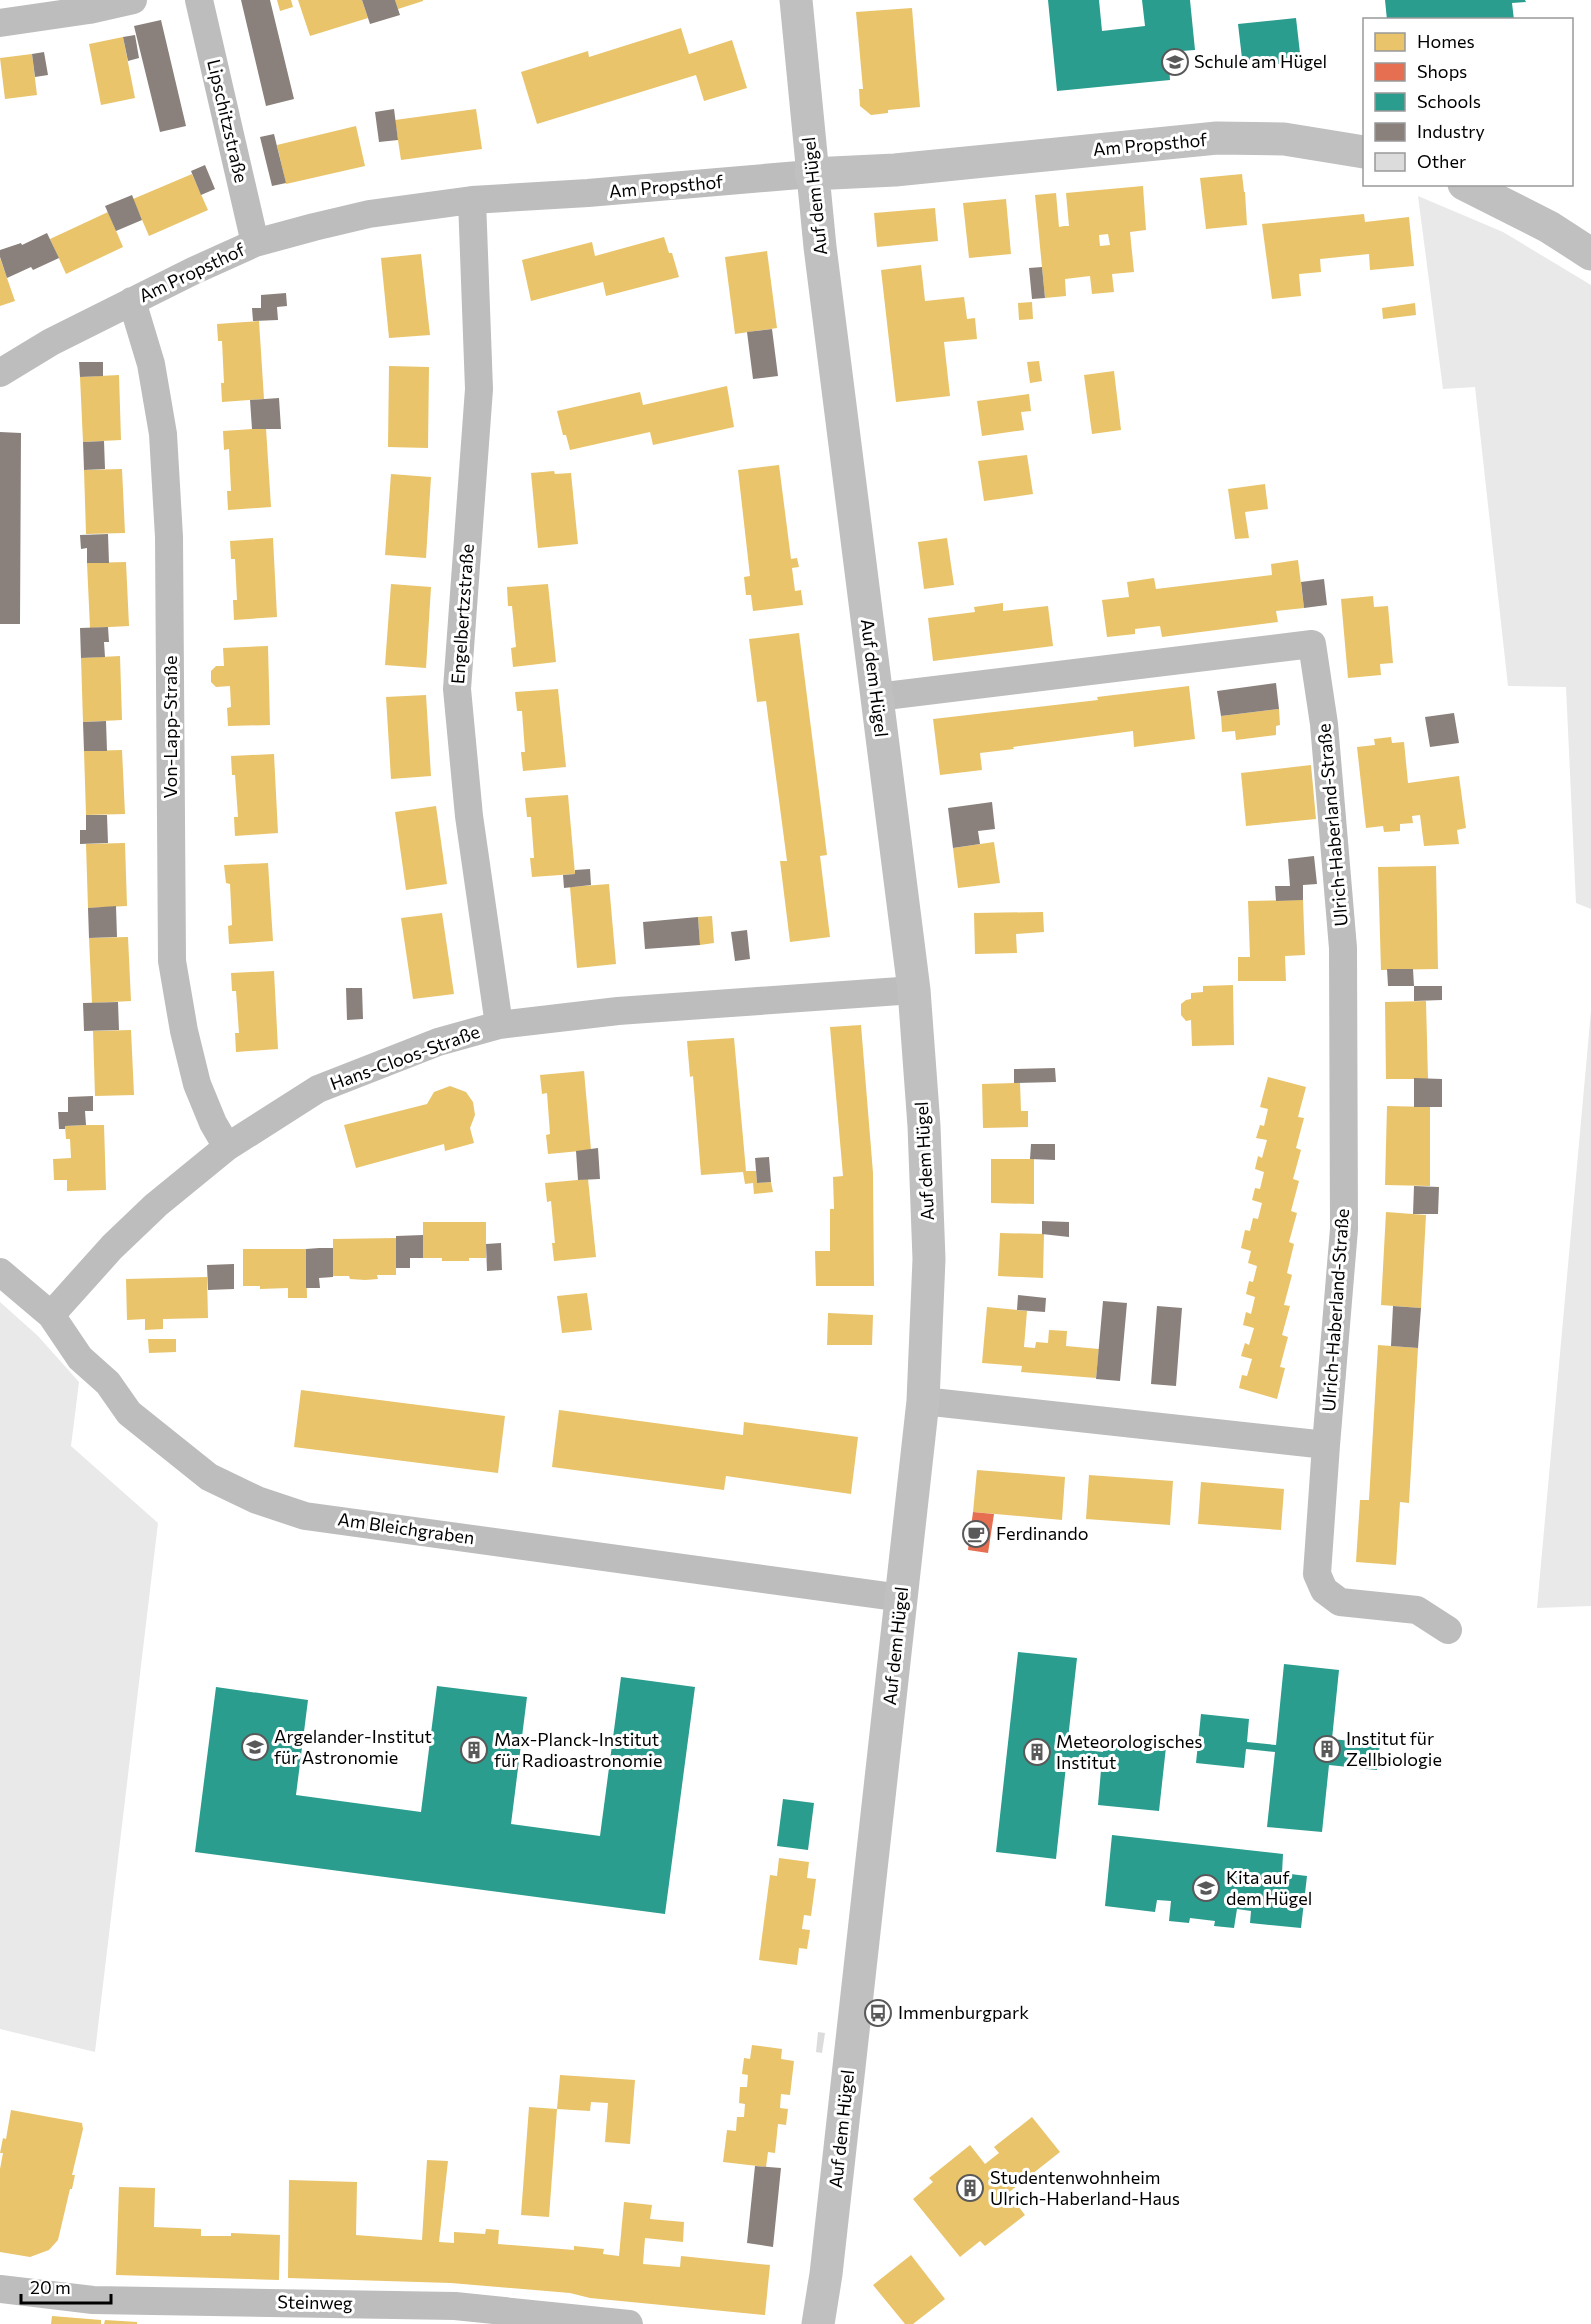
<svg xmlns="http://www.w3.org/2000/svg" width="1591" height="2324" font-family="Commissioner,sans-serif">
<rect width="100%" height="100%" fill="#fff"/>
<path fill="#e9e9e9" d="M1418 196 1503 232 1591 285V909L1576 903 1566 687 1508 686 1475 387 1443 389Z
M1591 1011V1606L1537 1608Z
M0 1302 38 1336 79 1382 71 1446 158 1523 95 2052 0 2029Z"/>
<path fill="#e9c46a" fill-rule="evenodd" d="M277 0H291L293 7 280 11Z
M298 0H362L368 18 310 36Z
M395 0H423V1L398 9Z
M912 8 920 107 888 110V113L871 115 860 106 859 89H863L856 12Z
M681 28 689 54 732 40 747 88 704 101 696 75 537 124 521 72 588 51 589 57Z
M123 37 135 98 101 105 89 44Z
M32 54 37 95 5 99 0 58Z
M476 109 482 149 401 160 395 120Z
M356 126 365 166 286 184 277 145Z
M192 174 208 210 149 236 133 199Z
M1242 174 1244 192H1245L1247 225 1206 229 1200 178Z
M1143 186 1146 230 1130 232 1134 272 1112 274 1114 292 1092 294 1090 276 1065 279 1066 296 1045 298 1035 195 1056 193 1059 227 1064 226H1069L1066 193ZM1108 234 1110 245 1100 246 1099 235Z
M1006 199 1011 254 969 258 963 203Z
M935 208 938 241 877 247 874 213Z
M108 212 123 247 66 274 50 239Z
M1364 214 1365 222 1409 217 1414 266 1370 270 1369 254 1320 259 1321 272 1299 274 1301 296 1272 299 1262 224Z
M664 237 669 253H672L679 277 606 296 603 282 531 301 522 260 592 242 595 256Z
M767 251 777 328 735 334 725 257Z
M421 254 430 335 389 338 381 258Z
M0 258 15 301 0 306Z
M921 265 925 301 964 297 967 319 975 318 977 339 944 342 950 396 896 402 881 270Z
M1032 302 1033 319 1019 320 1018 303Z
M1415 303 1416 315 1383 319 1382 308Z
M259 321 264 399 222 402 221 383H224L222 341H218L217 324Z
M1039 361 1042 381 1030 383 1027 362Z
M389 366 429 367 428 448 388 447Z
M1114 371 1121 430 1092 434 1084 375Z
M119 375 121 440 83 442 80 377Z
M727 386 734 427 653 445 650 432 570 450 566 435H563L557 411 640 392 643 405Z
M1029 394 1031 411 1021 412 1024 430 982 436 977 401Z
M266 428 271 507 228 510 227 491H231L229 449 224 450 223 431Z
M1027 455 1033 494 984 501 978 461Z
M779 465 791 559 797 558 799 567 792 568 795 591 801 590 803 605 753 611 751 595H746L744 577 750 576 738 470Z
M122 469 125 533 86 534 84 470Z
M554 471 555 474 571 473 578 544 538 548 531 473Z
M391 474 431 477 426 558 385 555Z
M1265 484 1268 509 1245 512 1249 538 1235 539 1228 489Z
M273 538 277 617 234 620 233 600H237L235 559H231L230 541Z
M947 538 954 585 924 589 918 542Z
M1298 560 1304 608 1276 611 1278 622 1162 637 1160 626 1135 629V634L1107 637 1102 600 1129 597 1127 582 1154 578 1156 589 1272 575 1271 564Z
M126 562 129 626 90 628 87 563Z
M391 584 431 587 426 668 385 665Z
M548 584 556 662 513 667 511 648 516 647 512 606H508L507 587Z
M1373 596 1374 607 1388 606 1393 663 1380 664 1381 675 1348 678 1341 599Z
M1003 603V611L1048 606 1053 646 933 661 928 618 975 612 974 607Z
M799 633 827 855 820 856 830 937 790 942 780 861H787L766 701 757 702 749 639Z
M268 646 270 725 228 726 227 708 231 707 230 686 216 687 211 682V671L216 666H224L223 648Z
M120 656 122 720 83 722 81 658Z
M1189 686 1195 739 1134 747 1133 731 1013 747 1014 749 980 753 982 770 940 775 933 719 1098 700 1097 697Z
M558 689 566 767 523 771 521 752H525L522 711H517L515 692Z
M426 695 431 776 391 779 386 697Z
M1279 709 1280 725 1276 726V735L1236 740 1235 731 1222 732 1221 716Z
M1391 737 1392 743 1404 742 1408 783 1459 776 1466 828 1457 830 1459 844 1424 846 1420 815 1412 816 1413 823 1400 824V831L1384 832 1383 826 1366 828 1357 747 1375 745 1374 739Z
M122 750 125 814 86 815 84 751Z
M274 754 278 833 235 836 234 817H238L235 775H232L231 756Z
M1311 765 1316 819 1246 826 1241 773Z
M568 795 575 874 532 877 530 858H534L531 817H527L525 798Z
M436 806 447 884 406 890 395 812Z
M994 842 1000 883 958 888 953 848Z
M125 843 127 906 88 908 86 844Z
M268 863 273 941 229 944 228 926 232 925 231 904 230 884 226 883 224 865Z
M1436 866 1438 969 1381 970 1378 867Z
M609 884 616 964 577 968 570 887Z
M1303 900 1305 955 1285 956 1286 981H1238V957H1250L1248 901Z
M1043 912 1044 932 1016 934 1017 953 975 954 974 913Z
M442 913 454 994 413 999 401 918Z
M712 916 714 943 700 945 698 917Z
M128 937 131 1001 92 1003 89 938Z
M274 971 278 1049 236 1052 235 1033H239L236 991H232L231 973Z
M1233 985 1234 1045 1192 1046 1191 1020 1186 1021 1181 1015V1004L1186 1000 1191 999V993L1203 992V986Z
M1426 1001 1428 1079H1386L1385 1002Z
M861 1025 873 1173 874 1286H816L815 1251H830V1209H834L833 1177 843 1176 830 1027Z
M131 1030 134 1095 95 1096 93 1031Z
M734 1038 746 1171H756L757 1183 771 1182 773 1192 754 1194 753 1183 745 1184 743 1172 701 1175 693 1076 690 1077 687 1041Z
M584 1071 591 1150 548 1154 546 1135 550 1134 547 1093 542 1094 540 1075Z
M1268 1077 1306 1087 1298 1117 1304 1118 1296 1148 1301 1150 1293 1179 1299 1181 1291 1211 1297 1213 1289 1242 1294 1244 1287 1273 1292 1275 1284 1305 1290 1306 1282 1335 1288 1337 1280 1367 1285 1368 1277 1399 1239 1388 1242 1375 1247 1376 1252 1359 1241 1356 1245 1343 1249 1345 1254 1328 1243 1325 1246 1312 1251 1314 1255 1297 1246 1294 1249 1281 1253 1282 1257 1266 1248 1263 1251 1251 1241 1248 1245 1230 1250 1231 1253 1218 1258 1219 1262 1203 1252 1200 1255 1188 1260 1189 1264 1172 1255 1169 1258 1156 1262 1158 1267 1140 1256 1138 1260 1125 1264 1126 1268 1109 1260 1107Z
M1014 1083H1020L1021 1111H1028V1127L983 1128 982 1084Z
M450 1086 466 1092 473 1102 475 1115 470 1128 474 1143 445 1151 444 1144 356 1168 344 1125 427 1104 434 1092Z
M1387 1106 1430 1107V1186L1385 1185Z
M86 1125H104L106 1190 67 1191V1180H54L53 1159 71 1158 70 1139H66L65 1126Z
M991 1159H1034V1204L991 1203Z
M588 1179 596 1257 554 1261 552 1243H555L551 1201 547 1202 545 1183Z
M1386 1212 1426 1215 1421 1308 1381 1305Z
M423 1222H486V1258H469V1261H442V1258H423Z
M1000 1233 1044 1234 1043 1278 998 1276Z
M396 1238V1275H377L378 1279 365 1280 350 1279 349 1276H333V1239Z
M243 1249H306L307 1298H288V1288L260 1289V1286H243Z
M207 1277 208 1318 163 1319V1329L145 1330V1319L127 1320 126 1279Z
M587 1293 592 1330 562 1333 557 1296Z
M987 1307 1027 1311 1024 1347 1035 1348 1036 1342 1048 1343 1049 1330 1067 1331 1066 1346 1099 1349 1096 1378 1021 1372 1022 1366 982 1363Z
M828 1313 873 1315 872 1345H827Z
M148 1339H176V1352L149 1353Z
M1378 1345 1418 1348 1409 1503 1400 1502 1396 1565 1356 1562 1360 1500H1369Z
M301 1390 505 1416 498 1473 294 1447Z
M559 1410 743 1435 744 1422 858 1437 851 1494 726 1476 724 1490 552 1467Z
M977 1470 1065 1477 1062 1520 973 1512Z
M1089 1475 1173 1481 1170 1525 1086 1519Z
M1201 1482 1284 1489 1281 1530 1198 1524Z
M779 1858 809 1862 807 1878 816 1879 811 1916 804 1915 802 1929 810 1930 807 1949 799 1948 797 1965 759 1960 770 1875 777 1876Z
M752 2045 782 2049 781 2059 794 2061 790 2095 781 2094 780 2108 788 2109 786 2125 778 2124 775 2153 768 2152 766 2167 723 2162 727 2130 736 2131 737 2117H744L745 2104 739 2103 740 2087H747L748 2075 742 2074 744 2058 750 2059Z
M560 2075 635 2080 630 2144 605 2142 608 2103 591 2102 590 2111 557 2109 549 2217 521 2215 529 2107 557 2109Z
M11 2110 82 2123 83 2129 72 2175H75L72 2189H70L58 2240 49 2250 30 2257 0 2252V2169L3 2153H0L3 2138 6 2139Z
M1032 2117 1060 2152 1008 2193 1025 2215 985 2246 980 2241 960 2257 913 2199 933 2182 929 2178 970 2145 985 2164 999 2153 994 2147Z
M427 2160 448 2161 439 2242 454 2243V2232L485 2234 486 2229 499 2230 498 2244 574 2250V2246L604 2249 603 2254 619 2256 624 2202 652 2205 650 2219 684 2222 683 2242 645 2238 643 2264 680 2267 681 2256 770 2265 765 2315 590 2298 570 2293 451 2283 288 2278 289 2180 357 2182 356 2235 422 2240Z
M119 2187 155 2188 154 2227 201 2229V2236H231V2233L280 2235 279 2280 116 2275Z
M911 2255 945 2299 913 2324H905L873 2285Z
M52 2316 101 2320V2324H51Z
M105 2320 137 2322V2324H104Z"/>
<path fill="#e76f51" d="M973 1512 994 1514 988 1553 968 1550Z"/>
<path fill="#2a9d8f" d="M1048 0H1099L1102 31 1145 26 1142 0H1190L1195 50 1168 52 1170 80 1057 91Z
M1385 0H1525L1526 2 1512 3 1514 20H1387Z
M1296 18 1301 62 1243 67 1238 24Z
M1018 1652 1077 1658 1067 1748 1103 1752 1104 1741 1166 1747 1159 1811 1098 1805 1101 1770 1066 1766 1056 1859 996 1852Z
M1284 1664 1339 1670 1332 1739 1380 1744 1377 1770 1329 1765 1322 1832 1267 1827 1275 1752 1246 1749 1244 1768 1196 1763 1201 1714 1249 1719 1247 1742 1276 1745Z
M621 1677 695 1687 665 1914 195 1852 216 1687 308 1700 296 1795 421 1812 437 1686 527 1697 511 1824 600 1836Z
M783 1799 814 1803 808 1850 777 1846Z
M1112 1835 1283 1854 1282 1873 1307 1876 1301 1928 1250 1923 1251 1911 1237 1909 1234 1928 1214 1926 1215 1921 1190 1918 1189 1923 1169 1921 1171 1901 1157 1900 1155 1912 1105 1906Z"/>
<path fill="#8a817c" d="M241 0H270L294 99 266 106Z
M362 0H395L400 15 370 24Z
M161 20 186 126 160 132 134 26Z
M135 35 139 58 128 61 123 37Z
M44 52 48 75 35 77 32 54Z
M394 109 398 140 379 142 375 112Z
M274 134 286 183 272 186 260 137Z
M205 165 215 189 201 195 191 171Z
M132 195 142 220 116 231 105 206Z
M47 233 59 258 33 270 31 267 7 278 0 257V250L21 243 22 245Z
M1042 267 1045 298 1032 299 1029 268Z
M286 293 287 306 277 307 278 320 253 321 252 308H261V295Z
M772 329 778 376 753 379 747 332Z
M79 362H103V376L80 377Z
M279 398 281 429H252L250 400Z
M0 432 21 433 20 624H0Z
M104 441 105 469 84 470 83 442Z
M108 534 109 563H87V548L81 549 80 535Z
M1324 579 1327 605 1304 608 1301 582Z
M108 627 109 642H104L105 657 81 658 80 628Z
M1276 683 1279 709 1221 716 1217 691Z
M1454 713 1459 743 1430 747 1425 717Z
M106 721 107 751H84L83 722Z
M992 802 995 829 978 831 980 844 953 848 948 808Z
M86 815H107L108 843 80 844V830H86Z
M1314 856 1317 884 1303 885V900L1276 901 1275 886H1290L1288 859Z
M590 869 591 885 564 888 563 875 575 874V870Z
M116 906 117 937 89 938 88 908Z
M698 917 700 945 645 949 643 922Z
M747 930 750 959 735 961 731 932Z
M1387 969H1413L1414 986H1388Z
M1414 986H1442V1000L1414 1001Z
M346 988H362L363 1019 347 1020Z
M118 1002 119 1030 84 1031 83 1003Z
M1055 1068 1056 1082 1014 1083V1069Z
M1414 1078 1442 1079V1107H1414Z
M93 1096V1111H85L86 1125 65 1126V1129H59L58 1112H68V1097Z
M1031 1144H1055V1160L1030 1159Z
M598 1148 600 1179 578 1180 576 1151Z
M769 1157 771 1182 757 1183 755 1158Z
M1414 1186 1439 1187 1438 1214H1413Z
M1042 1221 1069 1222V1237L1042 1234Z
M423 1235V1258H410V1268H396V1236Z
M501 1243 502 1270 487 1271 486 1244Z
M319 1248H333V1277L319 1278 320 1288H306V1249Z
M234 1264V1289L208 1290 207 1265Z
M1018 1295 1046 1298 1045 1312 1017 1310Z
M1103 1301 1127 1303 1120 1381 1096 1379Z
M1157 1306 1182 1308 1176 1386 1151 1384Z
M1393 1306 1421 1308 1418 1348 1391 1346Z
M755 2166 781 2168 773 2247 747 2243Z"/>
<path fill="#dcdcdc" d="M818 2032 825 2033 822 2053 816 2052Z"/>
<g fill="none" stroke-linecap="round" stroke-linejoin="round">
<path stroke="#bdbdbd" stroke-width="28" d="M199 0 255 243
M0 23 89 10 133 0
M472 200 479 389 457 689 469 816 499 1025
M132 301 151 364 163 434 169 537 172 961 184 1031 197 1084 213 1123 227 1147
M0 373 51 342 193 271 255 243 314 227 369 214 472 200 588 193 811 174
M877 697 1312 644 1324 724 1343 948 1344 1229 1326 1445
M0 1272 51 1315 80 1358 108 1383 129 1413 209 1477 257 1500 305 1516 902 1598
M51 1315 112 1247 156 1205 227 1147 318 1089 438 1042 499 1025 618 1011 914 990
M923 1401 1326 1445 1317 1574 1324 1590 1340 1602 1417 1610 1448 1630
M0 2289 93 2300 455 2306 629 2324"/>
<path stroke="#c0c0c0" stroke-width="33" d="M796 0 820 247 914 990 924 1126 929 1259 923 1401 826 2274 818 2324
M811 174 895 170 1217 138 1284 139 1364 152
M1464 184 1549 227 1591 254"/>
</g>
<defs>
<symbol id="school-ring" viewBox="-11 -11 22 22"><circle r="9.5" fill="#fff" stroke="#595959" stroke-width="1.5"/><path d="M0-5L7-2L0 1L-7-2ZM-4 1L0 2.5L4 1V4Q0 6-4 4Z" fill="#595959"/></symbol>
<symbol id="cafe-ring" viewBox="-11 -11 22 22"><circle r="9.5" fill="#fff" stroke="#595959" stroke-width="1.5"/><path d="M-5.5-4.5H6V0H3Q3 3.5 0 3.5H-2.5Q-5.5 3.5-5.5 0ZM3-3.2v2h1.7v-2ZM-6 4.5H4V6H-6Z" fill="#595959"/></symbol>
<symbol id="university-ring" viewBox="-11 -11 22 22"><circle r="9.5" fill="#fff" stroke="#595959" stroke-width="1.5"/><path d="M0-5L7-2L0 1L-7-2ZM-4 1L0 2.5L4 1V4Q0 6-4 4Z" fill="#595959"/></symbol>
<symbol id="building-ring" viewBox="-11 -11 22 22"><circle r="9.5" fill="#fff" stroke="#595959" stroke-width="1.5"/><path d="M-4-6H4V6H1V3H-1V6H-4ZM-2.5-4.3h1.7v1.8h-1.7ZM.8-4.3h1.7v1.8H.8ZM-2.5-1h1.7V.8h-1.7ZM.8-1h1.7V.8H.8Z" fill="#595959"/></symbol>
<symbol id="bus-ring" viewBox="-11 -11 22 22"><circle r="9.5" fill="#fff" stroke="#595959" stroke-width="1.5"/><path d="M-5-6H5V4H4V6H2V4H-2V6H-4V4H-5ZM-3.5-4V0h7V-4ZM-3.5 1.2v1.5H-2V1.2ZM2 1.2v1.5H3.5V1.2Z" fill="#595959"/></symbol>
</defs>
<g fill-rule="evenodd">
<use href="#school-ring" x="1160" y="47" width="30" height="30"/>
<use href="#cafe-ring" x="961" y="1519" width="30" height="30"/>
<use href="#university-ring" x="240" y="1732" width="30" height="30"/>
<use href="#building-ring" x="1312" y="1734" width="30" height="30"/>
<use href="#building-ring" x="459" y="1735" width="30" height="30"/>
<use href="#building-ring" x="1022" y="1737" width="30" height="30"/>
<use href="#school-ring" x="1191" y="1873" width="30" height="30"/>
<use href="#bus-ring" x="863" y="1998" width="30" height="30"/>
<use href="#building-ring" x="955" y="2173" width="30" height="30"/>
</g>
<g text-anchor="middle" stroke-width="6" stroke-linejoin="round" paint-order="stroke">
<g font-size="18" fill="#000" stroke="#fff" text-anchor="start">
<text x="1194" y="68">Schule am Hügel</text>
<text x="996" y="1540">Ferdinando</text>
<text x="274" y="1743">Argelander-Institut<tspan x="274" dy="21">für Astronomie</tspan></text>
<text x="1346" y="1745">Institut für<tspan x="1346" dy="21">Zellbiologie</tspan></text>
<text x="494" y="1746">Max-Planck-Institut<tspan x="494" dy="21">für Radioastronomie</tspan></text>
<text x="1056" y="1748">Meteorologisches<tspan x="1056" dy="21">Institut</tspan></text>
<text x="1226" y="1884">Kita auf<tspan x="1226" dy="21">dem Hügel</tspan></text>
<text x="898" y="2019">Immenburgpark</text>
<text x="990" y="2184">Studentenwohnheim<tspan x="990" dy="21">Ulrich-Haberland-Haus</tspan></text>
</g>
<g font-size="18" fill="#000" stroke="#fff">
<text transform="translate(227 121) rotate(77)" y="6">Lipschitzstraße</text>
<text transform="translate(1150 145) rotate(-5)" y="6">Am Propsthof</text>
<text transform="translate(666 187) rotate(-5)" y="6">Am Propsthof</text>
<text transform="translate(815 196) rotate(-96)" y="6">Auf dem Hügel</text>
<text transform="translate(192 273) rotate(-25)" y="6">Am Propsthof</text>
<text transform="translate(463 614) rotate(-86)" y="6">Engelbertzstraße</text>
<text transform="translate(874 678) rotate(83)" y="6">Auf dem Hügel</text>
<text transform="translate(171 727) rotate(-90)" y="6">Von-Lapp-Straße</text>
<text transform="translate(1333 825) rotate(-95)" y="6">Ulrich-Haberland-Straße</text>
<text transform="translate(405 1058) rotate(-20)" y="6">Hans-Cloos-Straße</text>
<text transform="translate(925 1161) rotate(-93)" y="6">Auf dem Hügel</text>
<text transform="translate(1336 1310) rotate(-86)" y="6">Ulrich-Haberland-Straße</text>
<text transform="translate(406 1529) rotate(8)" y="6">Am Bleichgraben</text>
<text transform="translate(896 1646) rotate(-84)" y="6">Auf dem Hügel</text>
<text transform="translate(842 2129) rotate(-84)" y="6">Auf dem Hügel</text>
<text transform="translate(315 2303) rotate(1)" y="6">Steinweg</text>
</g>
</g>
<rect x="1363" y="18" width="210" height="168" fill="#ffffff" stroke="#999999" stroke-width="1.5"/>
<rect x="1375" y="33" width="30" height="18" fill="#e9c46a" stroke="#999999" stroke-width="1.5"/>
<text x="1417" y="48" font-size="18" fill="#000000">Homes</text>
<rect x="1375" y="63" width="30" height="18" fill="#e76f51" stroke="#999999" stroke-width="1.5"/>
<text x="1417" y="78" font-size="18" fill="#000000">Shops</text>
<rect x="1375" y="93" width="30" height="18" fill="#2a9d8f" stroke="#999999" stroke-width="1.5"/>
<text x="1417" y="108" font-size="18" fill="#000000">Schools</text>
<rect x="1375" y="123" width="30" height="18" fill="#8a817c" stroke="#999999" stroke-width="1.5"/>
<text x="1417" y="138" font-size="18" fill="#000000">Industry</text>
<rect x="1375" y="153" width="30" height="18" fill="#dcdcdc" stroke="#999999" stroke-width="1.5"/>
<text x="1417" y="168" font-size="18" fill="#000000">Other</text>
<path d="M21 2294v9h90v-9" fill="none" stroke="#000000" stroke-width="3"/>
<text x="30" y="2294" font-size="18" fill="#000000" stroke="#ffffff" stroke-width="4.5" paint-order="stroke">20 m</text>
</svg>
